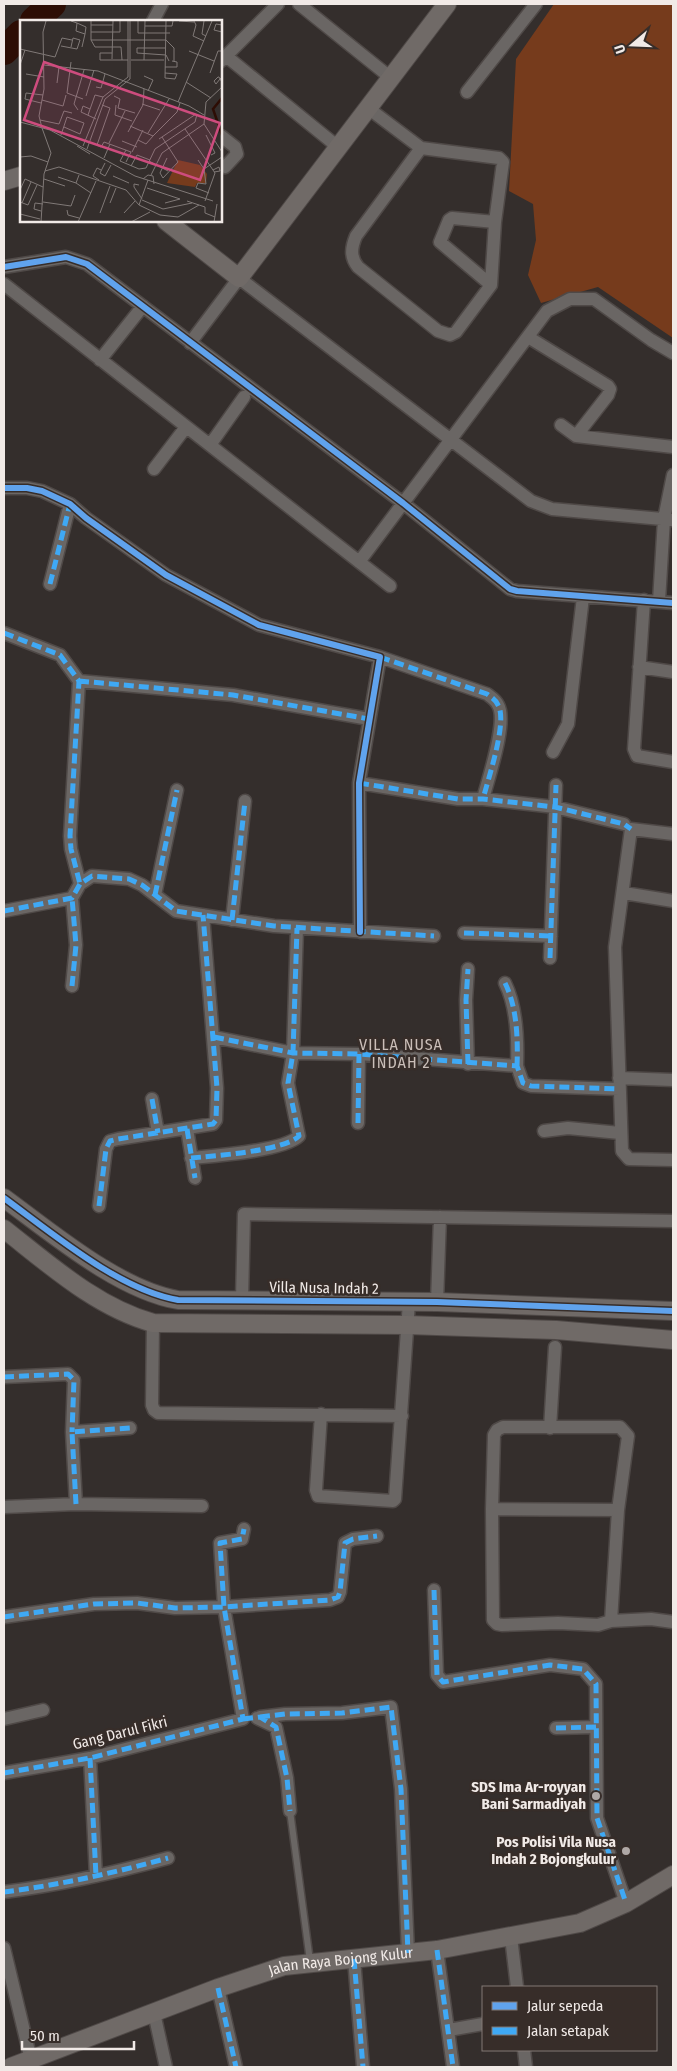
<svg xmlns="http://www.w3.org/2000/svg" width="677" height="2071" font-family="'Fira Sans Condensed',sans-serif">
<rect width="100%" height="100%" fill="#342e2c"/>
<path fill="#763b1c" d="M554 4H673V338L598 287 541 303 528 275 536 240 533 204 509 191 516 59Z"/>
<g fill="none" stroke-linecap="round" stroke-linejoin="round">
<path stroke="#2d0d04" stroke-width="28" d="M34 21 52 4
M4 51 21 34"/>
<defs>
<path id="lane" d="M290 1811 310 1961"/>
<path id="street" d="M299 4 391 78
M153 21 162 4
M226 56 338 147
M221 61 278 4
M467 92 536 4
M368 108 421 148
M221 136 235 147 237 154 225 167 221 165
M421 148 499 158 503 162 495 222 491 285 456 332 450 335 438 331 358 267C350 257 351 248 356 236Z
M4 267 66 257 87 264 403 503 510 589 517 591 673 603
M4 284 390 586
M491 285 440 242 449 220 452 218 495 222
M528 337 608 386 610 389 608 395 576 436
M190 343 239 278 531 501 552 509 673 520
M100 360 143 306
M561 425 576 436 673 447
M210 445 244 397
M154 469 186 427
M4 488H27L42 491 70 504 86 518 166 575 259 625 380 657 359 783 360 932
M359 562 547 311 570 299H594L651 340 673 353
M50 584 70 504
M644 600 634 749 637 756 673 762
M659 601 664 519 673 475
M4 633 60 655 79 681 70 836 71 849 80 884
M380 657 487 694C491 697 496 700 498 705 508 721 488 779 483 799
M639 667 673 672
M79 681 233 695 369 719
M553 752 568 724 583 597
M359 783 458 799H483L555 807 624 824
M673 834 631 829 615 947 622 1151 629 1159 673 1160
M624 893 673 901
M155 895 177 790
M4 911 72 898 80 884 92 876 129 879 142 885 176 911 274 926 434 936
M232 920 245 801
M464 933 551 936
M550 958 556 785
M505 983C517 1007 518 1039 517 1066
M72 986 76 945 72 898
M214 1037 293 1053 359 1054 517 1066 523 1083 531 1086 619 1089
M468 1064 466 1000 468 969
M619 1078 673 1080
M152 1099 158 1133
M358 1123 359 1054
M187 1129 195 1178
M544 1131 568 1128 620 1133
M191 1158C213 1156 284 1151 299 1136L288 1083 293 1053 297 928
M99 1206 106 1149 110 1141 118 1139 213 1124 216 1120 217 1088 203 915
M242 1299 244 1214 673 1221
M437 1302 440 1217
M153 1323 152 1405 154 1410 158 1413 402 1416
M4 1377 68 1374 74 1380 72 1432
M321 1414 316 1490 318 1496 393 1501 395 1499 409 1302
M550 1428 555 1347
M76 1504 72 1432 130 1428
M4 1507 76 1504 202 1506
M492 1509 618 1510
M434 1590 437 1675 443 1682 550 1665 583 1669 596 1684 597 1818 626 1903
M4 1617 94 1604 137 1603 175 1608 224 1607 330 1600 338 1597 340 1592 345 1543 353 1539 377 1536
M611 1621 618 1510 628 1436 620 1427H503L497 1430 494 1435 492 1509 493 1620 497 1624 502 1625 558 1623 598 1625 611 1621 651 1619 673 1622
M260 1717 285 1714 342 1713 391 1707 401 1789 408 1953
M257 1718 276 1727 287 1778 290 1811
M4 1719 43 1710
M556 1728 596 1727
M90 1758 96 1876
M4 1773 90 1758 243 1719 224 1607 220 1543 242 1539 244 1529
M4 1892C59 1885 114 1873 168 1858
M511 1937 517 1987
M4 1948 31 2060
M437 1950 453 2067
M354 1959 363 2067
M218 1988 236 2067
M154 2013 166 2067
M449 2030 483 2024
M524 2050 526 2067"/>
<g id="secondary">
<path d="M4 181 21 176"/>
<path d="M166 221 239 278 447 4"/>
<path d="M4 1198C52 1233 119 1290 178 1300L437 1302 673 1311"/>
<path d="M4 1229C50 1265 96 1307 153 1323L407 1325 556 1330 673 1340"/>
<path id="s1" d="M11 2067 218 1988 284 1966 437 1950 580 1923 626 1903 673 1875"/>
</g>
</defs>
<use href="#lane" stroke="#4f4947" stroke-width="9"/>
<use href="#street" stroke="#4f4947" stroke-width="15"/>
<use href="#secondary" stroke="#4f4947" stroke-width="20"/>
<use href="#lane" stroke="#6a6664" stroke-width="6"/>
<use href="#street" stroke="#6a6664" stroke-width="12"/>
<use href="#secondary" stroke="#706a67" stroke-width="18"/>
<path stroke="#3fa9f5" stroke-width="5" stroke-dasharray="10 5" stroke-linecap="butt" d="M50 584 70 504
M4 633 60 655 79 681 70 836 71 849 80 884
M380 657 487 694C491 697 496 700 498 705 508 721 488 779 483 799
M79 681 233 695 369 719
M359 783 458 799H483L555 807 624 824 631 829
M155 895 177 790
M4 911 72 898 80 884 92 876 129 879 142 885 176 911 274 926 434 936
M232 920 245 801
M464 933 551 936
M550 958 556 785
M505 983C517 1007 518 1039 517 1066
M72 986 76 945 72 898
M214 1037 293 1053 359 1054 517 1066 523 1083 531 1086 619 1089
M468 1064 466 1000 468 969
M152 1099 158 1133
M358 1123 359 1054
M187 1129 195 1178
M191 1158C213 1156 284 1151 299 1136L288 1083 293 1053 297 928
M99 1206 106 1149 110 1141 118 1139 213 1124 216 1120 217 1088 203 915
M4 1377 68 1374 74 1380 72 1432
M76 1504 72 1432 130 1428
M434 1590 437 1675 443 1682 550 1665 583 1669 596 1684 597 1818 626 1903
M4 1617 94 1604 137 1603 175 1608 224 1607 330 1600 338 1597 340 1592 345 1543 353 1539 377 1536
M260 1717 285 1714 342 1713 391 1707 401 1789 408 1953
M243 1719 260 1717 276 1727 287 1778 290 1811
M556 1728 596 1727
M90 1758 96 1876
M4 1773 90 1758 243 1719 224 1607 220 1543 242 1539 244 1529
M4 1892C59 1885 114 1873 168 1858
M437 1950 453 2067
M354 1959 363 2067
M218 1988 236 2067"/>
<defs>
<path id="cycleway" d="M4 267 66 257 87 264 403 503 510 589 517 591 673 603
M4 488H27L42 491 70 504 86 518 166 575 259 625 380 657 359 783 360 932
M4 1198C52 1233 119 1290 178 1300L437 1302 673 1311"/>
</defs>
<use href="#cycleway" stroke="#372d29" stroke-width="9"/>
<use href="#cycleway" stroke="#60a3ed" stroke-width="6"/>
</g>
<g fill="#afa8a6" stroke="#372d29" stroke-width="2">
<circle cx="596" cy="1796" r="5"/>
<circle cx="626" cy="1851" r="5"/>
</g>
<g text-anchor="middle" stroke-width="5" stroke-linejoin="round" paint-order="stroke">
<g font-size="15" fill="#f1eae7" stroke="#372d29">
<text transform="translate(324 1288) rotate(1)" y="5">Villa Nusa Indah 2</text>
<text transform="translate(120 1733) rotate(-14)" y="5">Gang Darul Fikri</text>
<text dy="5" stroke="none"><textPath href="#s1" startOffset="348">Jalan Raya Bojong Kulur</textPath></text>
</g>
<g font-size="15" font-weight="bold" fill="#f1eae7" stroke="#372d29" text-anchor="end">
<text x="586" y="1792">SDS Ima Ar-royyan<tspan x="586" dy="17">Bani Sarmadiyah</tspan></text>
<text x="616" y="1847">Pos Polisi Vila Nusa<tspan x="616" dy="17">Indah 2 Bojongkulur</tspan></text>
</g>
<g font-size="16" letter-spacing="1" fill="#cabeb8" stroke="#372d29">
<text x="401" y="1050">VILLA NUSA<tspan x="401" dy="18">INDAH 2</tspan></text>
</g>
</g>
<g transform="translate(20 20)">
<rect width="202" height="202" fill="#342e2c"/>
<path d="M158 140 180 145 187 154 186 163H177L175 167 147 163Z" fill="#763b1c"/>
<path fill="none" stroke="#2d0d04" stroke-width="2.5" d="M202 78 193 89 202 115"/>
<path fill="none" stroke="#807977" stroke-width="1" d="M51 1 57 3 56 11 65 14 62 27M118 1V13H150M159 1 174 2M174 1 176 5 173 16 184 21M184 1 182 14 186 16M57 3 66 7 65 14M71 5H93M202 5 196 4 194 10 202 12M125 6H152L153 1M71 12H100V1M71 20H146L154 28V41M71 20 75 27H101L102 40M71 20V1M41 26 57 29 60 20 53 18 51 27M146 28H117V33L146 35 149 41M0 29 35 37 42 18 52 20M169 31 194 41M92 33H80V40H108M92 39 93 1M111 40H144M124 40 125 1M51 42 47 73 63 79M0 45 5 30M24 45 78 51 169 86 184 95M145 47H157V42L152 41M145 53 157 54 155 59 145 58 146 1M190 53 198 31H202M6 54 24 57M124 56 133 60 128 71M202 57 200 59 196 64 194 61 198 57H199L200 59 202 62M166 62 191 78M37 63 39 47M76 67 81 68 85 54M66 76 74 50M94 76 100 79 98 88 115 93M22 80 43 86 46 75M158 82 192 1M21 83 5 79 6 73 23 75M122 84 140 90M82 85 90 88 77 125 81 127 84 122 111 132 106 142M96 85 95 95 112 101M70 89 63 86 61 92 76 99M58 90 54 84 64 50M68 95 75 75 83 77M20 100 39 104 44 91 52 93M0 102 30 110 115 156 193 181M184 104 202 132M110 106 133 116 157 92 160 83M22 108 19 96 24 69 23 12 26 1M165 109 195 153 185 181M108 112 123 85 124 69M128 113 149 79M41 115 47 97 64 103 60 114 44 107M186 115 195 133 191 135M142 117 158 142 143 158 140 153 147 138M139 119 176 94M118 120 126 124 133 116M102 121 117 127M89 123 105 91M57 126 70 134M63 126 83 77 108 57V1M67 129 85 79 110 59V1M106 130 100 141 119 149 126 148 135 129 175 102 177 94M112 132 123 110M0 137 11 136 28 142M84 138 90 124M178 140 184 149 202 137M129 141 148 151M85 143 80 153 85 156 91 145M111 146 117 135 130 140M184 149 186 164 178 163 176 168 189 173M193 150 199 147 200 151 194 152M25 151 39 147 106 170 119 185 140 195 158 197 179 185M131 155 142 133 184 104 186 82 202 67M93 156 109 163M38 157 56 163 59 155M24 159 45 166M123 159 128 155 133 156 134 164M79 160 73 156 77 148 81 150M56 163 71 173M119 165 114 164V167L122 179M127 168 160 179 145 183M0 170 5 159 23 167M122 180 143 189 172 183M167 181 185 187V193L195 197M0 182 8 185 17 165M23 182 51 186 55 175M2 183 11 162M90 183 96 168M119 185 128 160M47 190 48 195 59 198M21 191 14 189 15 183 23 184M80 193 90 166M104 193 115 181M0 194 20 199M21 202 24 154 31 133 22 108M58 202 76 161M111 202 130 192M194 202 197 184"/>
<path fill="#ce4c7e" fill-opacity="0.15" stroke="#ce4c7e" stroke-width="2.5" d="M24 42 200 103 180 160 4 100Z"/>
<rect width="202" height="202" fill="none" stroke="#f1eae7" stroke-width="2.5"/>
</g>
<rect width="677" height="2071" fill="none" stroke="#f1eae7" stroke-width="10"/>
<rect x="482" y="1986" width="175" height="65" fill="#372d29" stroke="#817975"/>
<rect x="492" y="2002" width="25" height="8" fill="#60a3ed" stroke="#817975"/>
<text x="527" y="2011" font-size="15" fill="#f1eae7">Jalur sepeda</text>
<rect x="492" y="2027" width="25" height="8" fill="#3fa9f5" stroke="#817975"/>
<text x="527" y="2036" font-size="15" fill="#f1eae7">Jalan setapak</text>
<g transform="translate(632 45) rotate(251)" stroke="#372d29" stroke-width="4" paint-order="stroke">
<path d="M0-4L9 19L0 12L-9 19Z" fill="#f1eae7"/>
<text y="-8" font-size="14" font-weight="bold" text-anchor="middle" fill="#f1eae7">U</text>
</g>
<path d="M22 2041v8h112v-8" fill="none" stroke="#f1eae7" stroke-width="2.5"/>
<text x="30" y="2041" font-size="15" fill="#f1eae7" stroke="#372d29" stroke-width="4" paint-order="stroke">50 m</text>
</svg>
